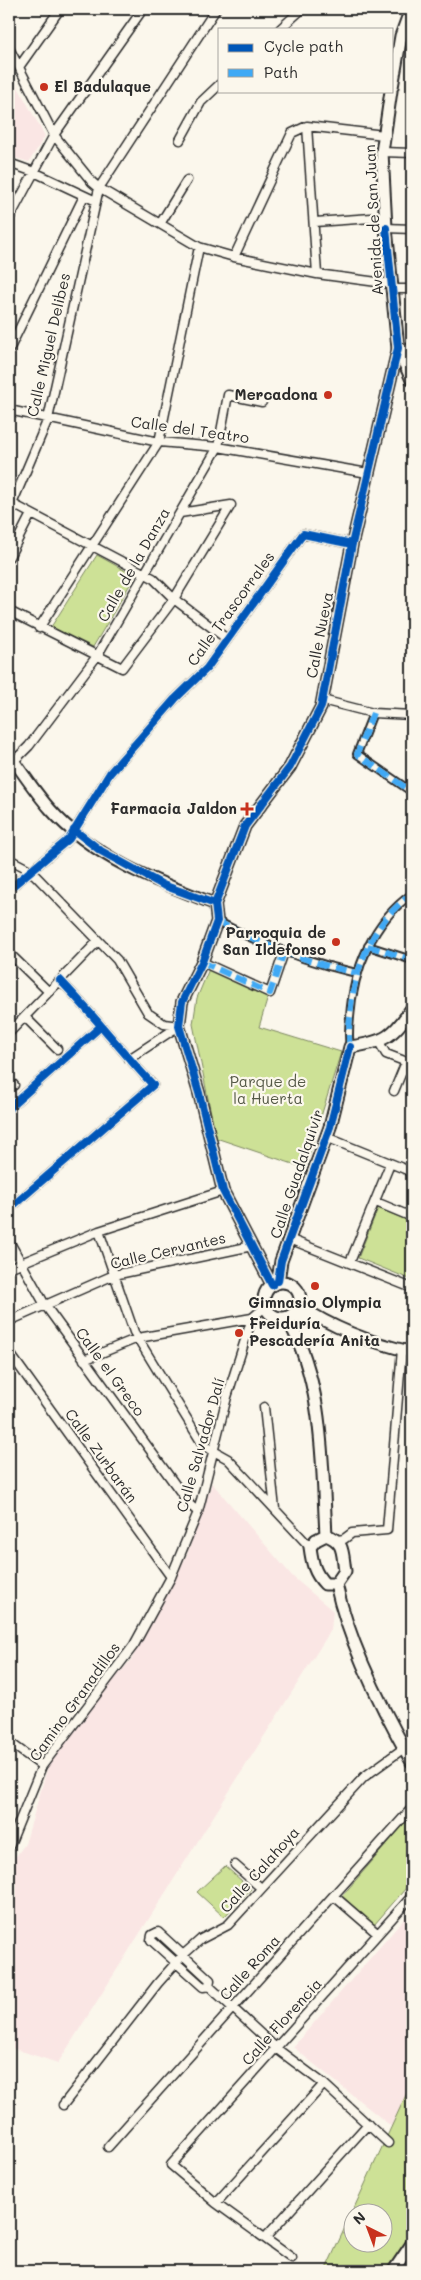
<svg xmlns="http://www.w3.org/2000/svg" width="421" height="2280" font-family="Mali,sans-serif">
<rect width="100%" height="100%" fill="#fbf7ec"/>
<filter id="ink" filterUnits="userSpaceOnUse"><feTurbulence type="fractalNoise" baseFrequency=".02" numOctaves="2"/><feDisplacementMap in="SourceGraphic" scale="10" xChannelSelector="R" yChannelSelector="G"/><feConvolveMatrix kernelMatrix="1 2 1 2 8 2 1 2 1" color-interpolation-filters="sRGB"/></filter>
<g filter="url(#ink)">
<path fill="#fae6e4" d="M9 71 45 136 29 162 9 156Z
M212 1483 293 1577 333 1611 331 1630 58 2063 9 2047V1866L25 1844 49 1763 77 1721 131 1660 187 1555Z
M412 1910V2082L392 2127 293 2047Z"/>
<path fill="#cde196" stroke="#7c8660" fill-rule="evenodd" d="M97 555 135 576 93 647 51 627Z
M209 969 268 997 259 1027 341 1052 305 1168 216 1138 193 1024 197 998Z
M378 1208 412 1222V1280L358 1258Z
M412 1815V1881L374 1925 342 1896Z
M225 1866 251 1889 224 1917 197 1892Z
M412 2082V2271H325ZM354 2212H384V2242H354Z"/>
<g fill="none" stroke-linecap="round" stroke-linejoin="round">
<defs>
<path id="pedestrian" d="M373 713 357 754 412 792
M217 921C262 945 307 962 356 973
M368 946 412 960
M350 1047C348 1037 349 1027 350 1017 353 970 373 921 412 894"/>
<path id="minor" d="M280 29 302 9
M9 48 54 135 92 182 99 188 199 247 234 257 317 274 392 284
M19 67 60 9
M307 126 317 274
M180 140 201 102 220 84
M382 152 412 153
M9 163 34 172 96 201
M9 219 54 135 143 9
M315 222 386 217
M160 224 187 180
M386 228 412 229
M234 257 292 133 307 126 384 135
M393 289H412
M398 348 412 349
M9 350 84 196
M9 410 159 442 218 447 368 473
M9 502 153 578 174 599 227 639
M12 504 48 419 99 188 216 9
M9 557 31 514
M9 611 122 668 174 599 231 505 180 513
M39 628 159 442 199 247
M322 700 373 713 412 715
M14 761 29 746 97 656 218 447 228 395 262 402
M9 859 30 870 117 960 148 1013 164 1024 179 1026
M9 889 69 839 110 773 175 699 207 668 303 534 352 544
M9 953 49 992
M202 962 270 993 284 952
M25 1017 57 1049
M9 1033 98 941
M379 1042 386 1054 412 1064
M129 1059 179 1026
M9 1081 14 1085
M394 1091 406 1062
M9 1108 100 1027
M326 1137 412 1172
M376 1202 412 1217
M9 1209 153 1085C121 1051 93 1014 60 980
M99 1231 134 1332 203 1445 228 1459 310 1547
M289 1239 412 1288
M9 1241 45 1305 190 1505 198 1512
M350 1262 390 1164
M9 1268 99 1231 223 1191
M9 1321 114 1275 252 1246
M9 1352 171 1577
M84 1360 138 1338 252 1318 265 1307
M264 1407 275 1509
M337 1540 344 1539 352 1533 387 1530 402 1349
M9 1742 42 1766
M9 1847 42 1766 134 1645 171 1577 198 1512 227 1397 252 1318
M235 1865 261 1888
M334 1896 378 1934
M158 1932 210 1980 209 1986 203 1987 151 1940 152 1935Z
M209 1986 277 2049 324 2084 388 2143
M63 2105 158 1983 183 1955 201 1939 228 1925 364 1777 404 1748
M108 2147 412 1808
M216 2203 324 2084
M265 2238 368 2124
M292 2258 216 2203 171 2165 412 1896"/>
<path id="tertiary" d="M9 754C22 772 35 792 50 809 92 857 157 882 215 904
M272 1285 223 1191 199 1093 179 1026 182 1002 202 962 217 921 215 904 245 826 290 767 321 707 352 544 398 348
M300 1306C334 1329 372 1343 412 1352
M293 1316 317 1319
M393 2271 412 2243"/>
<path id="secondary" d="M392 87 401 36 411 9
M391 91 382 152 386 228 398 348 412 380
M278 1281 281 1261 330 1127 350 1047C385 1042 393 1037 412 1008
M264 1300a18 18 0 1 1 36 0a18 18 0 1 1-36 0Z
M287 1318C324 1382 322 1464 326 1535
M326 1535C345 1542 342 1553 345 1571L336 1584H325C314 1573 312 1562 310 1547L316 1540Z
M336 1584C349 1644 382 1709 412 1762"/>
</defs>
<use href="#pedestrian" stroke="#2b2b2b" stroke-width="10"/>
<use href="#minor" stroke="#2b2b2b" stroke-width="11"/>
<use href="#tertiary" stroke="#2b2b2b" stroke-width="14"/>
<use href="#secondary" stroke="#2b2b2b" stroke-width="15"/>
<use href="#pedestrian" stroke="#fbf7ec" stroke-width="6"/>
<use href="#minor" stroke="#fbf7ec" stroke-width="8"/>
<use href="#tertiary" stroke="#fbf7ec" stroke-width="10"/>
<use href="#secondary" stroke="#fbf7ec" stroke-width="11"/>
<path stroke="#3fa9f5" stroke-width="6" stroke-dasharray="12 6" stroke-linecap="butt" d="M373 713 357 754 412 792
M217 921C262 945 307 962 356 973
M368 946 412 960
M202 962 270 993 284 952
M350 1047C348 1037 349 1027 350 1017 353 970 373 921 412 894"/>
<defs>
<path id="cycleway" d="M74 830 101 851 163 885 215 904
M9 889 69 839 110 773 175 699 207 668 303 534 352 544
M9 1108 100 1027
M9 1209 153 1085C121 1051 93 1014 60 980
M278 1281 281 1261 330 1127 350 1047
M272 1285 223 1191 199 1093 179 1026 182 1002 202 962 217 921 215 904 245 826 290 767 321 707 352 544 398 348 386 228"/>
</defs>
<use href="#cycleway" stroke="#fbf7ec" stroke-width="11"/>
<use href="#cycleway" stroke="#0057b8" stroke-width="8"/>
</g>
</g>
<g fill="#c8321e" stroke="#fbf7ec" stroke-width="2">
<circle cx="44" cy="87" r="5"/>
<circle cx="328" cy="395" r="5"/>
<path d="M244.5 801.5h5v5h5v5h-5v5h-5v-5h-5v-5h5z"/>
<circle cx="336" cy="942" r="5"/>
<circle cx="315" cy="1286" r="5"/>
<circle cx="239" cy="1333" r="5"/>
</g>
<g text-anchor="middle" stroke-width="4.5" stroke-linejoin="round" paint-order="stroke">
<g font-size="15" font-weight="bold" fill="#2b2b2b" stroke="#fbf7ec" text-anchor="end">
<text x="54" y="92" text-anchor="start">El Badulaque</text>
<text x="318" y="400">Mercadona</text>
<text x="237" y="814">Farmacia Jaldon</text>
<text x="326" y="938">Parroquia de<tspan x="326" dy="17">San Ildefonso</tspan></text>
<text x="315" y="1308" text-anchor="middle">Gimnasio Olympia</text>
<text x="249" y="1329" text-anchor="start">Freiduría<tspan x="249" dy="17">Pescadería Anita</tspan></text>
</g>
<g font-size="15" fill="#2b2b2b" stroke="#fbf7ec">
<text transform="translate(374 220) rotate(-93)" y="5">Avenida de San Juan</text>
<text transform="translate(49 345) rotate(-77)" y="5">Calle Miguel Delibes</text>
<text transform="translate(190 430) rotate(8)" y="5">Calle del Teatro</text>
<text transform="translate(134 565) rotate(-60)" y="5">Calle de la Danza</text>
<text transform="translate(231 609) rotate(-54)" y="5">Calle Trascorrales</text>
<text transform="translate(320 635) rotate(-79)" y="5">Calle Nueva</text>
<text transform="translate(297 1174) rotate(-71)" y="5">Calle Guadalquivir</text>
<text transform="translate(168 1251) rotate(-13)" y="5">Calle Cervantes</text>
<text transform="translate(110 1372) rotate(54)" y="5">Calle el Greco</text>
<text transform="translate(201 1445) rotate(-74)" y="5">Calle Salvador Dalí</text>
<text transform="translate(101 1456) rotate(54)" y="5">Calle Zurbarán</text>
<text transform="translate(75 1702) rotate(-54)" y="5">Camino Granadillos</text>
<text transform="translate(260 1870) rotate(-48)" y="5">Calle Calahoya</text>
<text transform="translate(250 1968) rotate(-48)" y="5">Calle Roma</text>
<text transform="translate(282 2022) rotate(-48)" y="5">Calle Florencia</text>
</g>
<g font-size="15" fill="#545846" stroke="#fbf7ec">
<text x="268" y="1087">Parque de<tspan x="268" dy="17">la Huerta</tspan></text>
</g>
</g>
<rect width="421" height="2280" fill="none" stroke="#fbf7ec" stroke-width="30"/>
<rect x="15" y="15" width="391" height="2250" fill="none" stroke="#2b2b2b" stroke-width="2" filter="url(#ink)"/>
<rect x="218" y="28" width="175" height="65" fill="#fbf7ec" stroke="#a8a59f"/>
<rect x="228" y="44" width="25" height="8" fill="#0057b8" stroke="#a8a59f"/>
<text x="264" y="52" font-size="15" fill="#2b2b2b">Cycle path</text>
<rect x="228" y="69" width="25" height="8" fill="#3fa9f5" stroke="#a8a59f"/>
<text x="264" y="78" font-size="15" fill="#2b2b2b">Path</text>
<g transform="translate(368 2228) rotate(318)"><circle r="24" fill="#fbf7ec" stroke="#a8a59f"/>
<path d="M0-4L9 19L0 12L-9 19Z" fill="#c8321e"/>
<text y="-8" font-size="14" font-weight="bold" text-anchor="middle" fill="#2b2b2b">N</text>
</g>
</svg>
